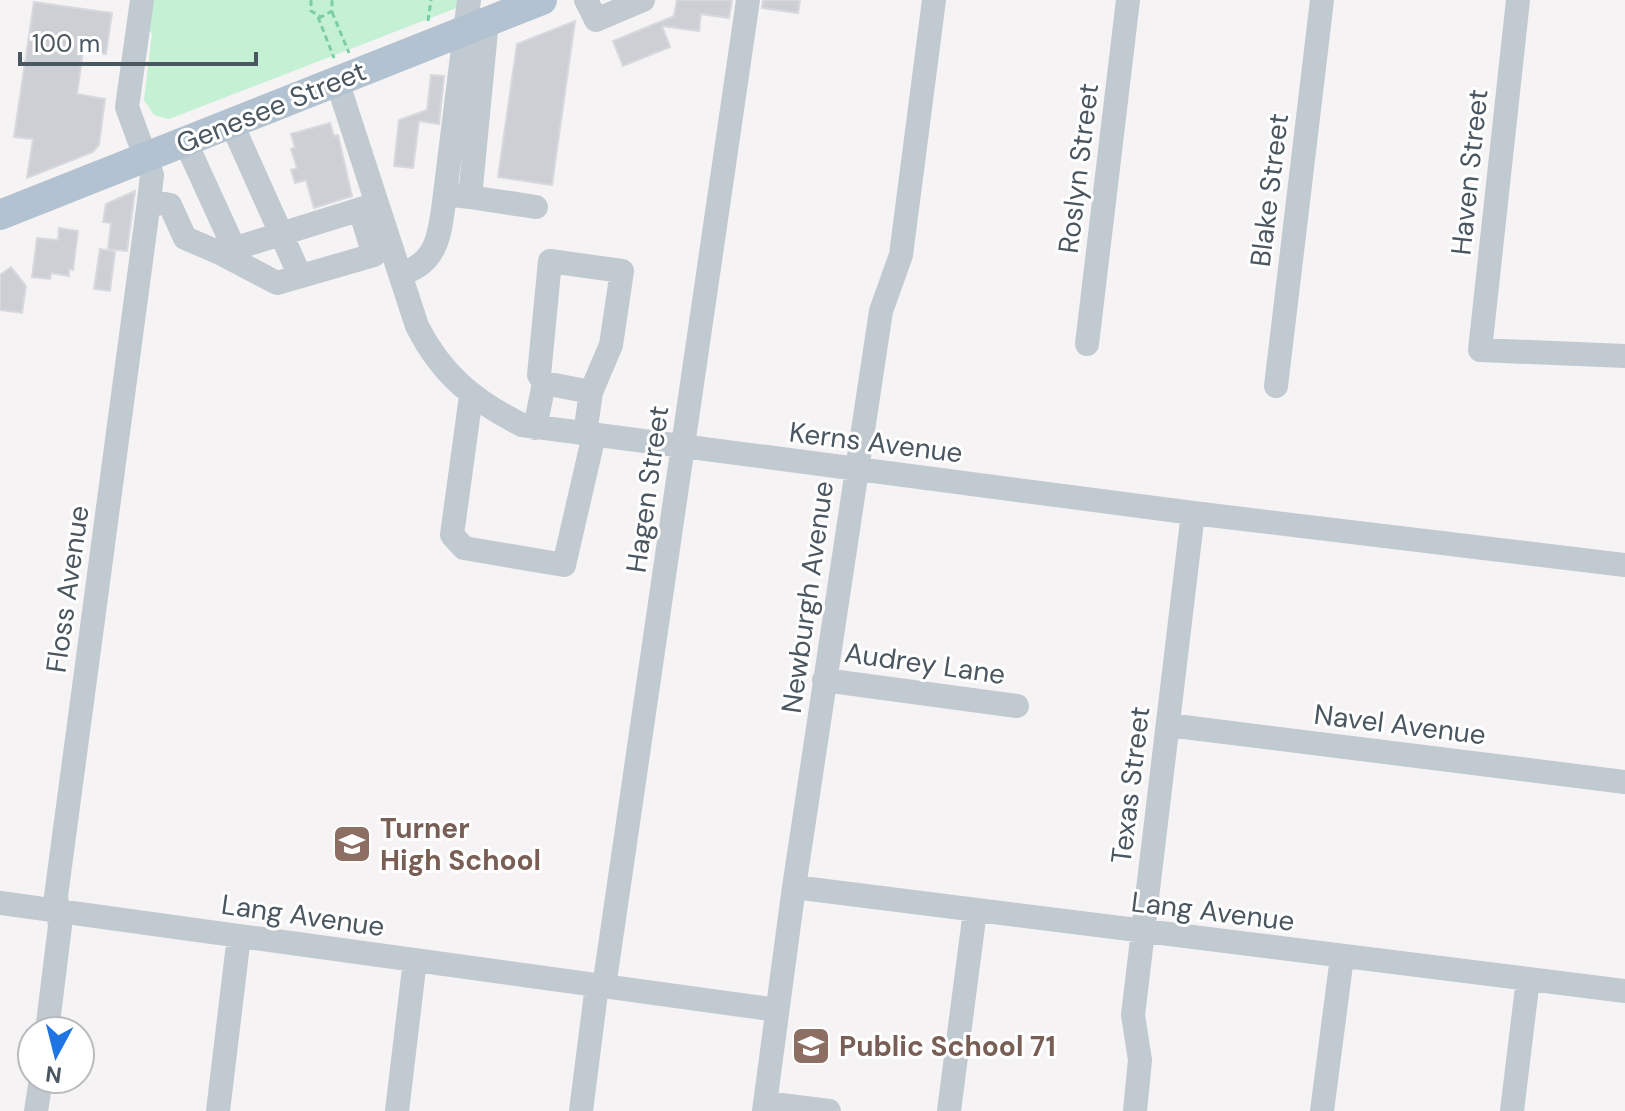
<svg xmlns="http://www.w3.org/2000/svg" width="1625" height="1111" font-family="'DM Sans',sans-serif">
<rect width="100%" height="100%" fill="#f5f3f3"/>
<path fill="#c4f0d4" d="M151 0H477L169 119 154 115 144 100 152 33 147 31Z"/>
<path fill="#cdcfd5" stroke="#d7d9de" stroke-width="2" d="M677 0H732L729 18 701 14 699 31 662 26 670 47 623 66 613 41 674 16Z
M763 0H800L798 13 762 8Z
M34 2 112 13 106 54 83 51 77 94 105 99 99 145 93 152 27 178 33 139 14 137Z
M575 21 552 185 498 177 517 44Z
M431 75 444 76 439 124 419 121 413 168 394 166 399 120 427 110Z
M330 123 334 136 338 135 352 196 314 208 306 180 295 183 291 170 297 168 291 149 295 148 291 134Z
M135 191 127 251 108 249 111 223 103 222 106 204Z
M59 228 78 231 73 270 69 269V276L51 273 50 279 32 277 37 238 58 240Z
M100 249 115 252 110 291 94 289Z
M11 267 26 286 22 313 0 310V275Z"/>
<g fill="none" stroke-linecap="round" stroke-linejoin="round">
<path stroke="#7ccda4" stroke-width="3" stroke-dasharray="6 4" stroke-linecap="butt" d="M311 0V11L321 17 332 11V0
M332 12 349 53
M318 17 334 58
M428 21 431 0"/>
<path stroke="#c1cad1" stroke-width="24" d="M469 0 445 194 470 197
M586 0 596 20 643 0
M1518 0 1480 350 1625 356
M487 21 470 197 536 207
M337 81 417 326C441 374 474 401 522 425L1193 513 1625 565
M231 122 300 276
M185 141 234 248
M149 201 170 205 185 238 220 253 377 204
M220 253 277 283 374 255 360 210
M400 274C440 263 440 230 445 194
M1087 344 1128 0
M1276 386 1322 0
M471 396 452 535 464 548 564 565 594 435
M535 428 544 383
M585 434 591 392 611 345 622 271 550 261 539 375 544 383 591 392
M824 680 1017 706
M1168 725 1625 782
M794 887 1625 991
M0 903 777 1010
M604 987 748 0
M47 1031 60 926 56 896 149 201 152 175 127 107 142 0
M765 1103 829 1111
M36 1111 41 1079
M218 1111 239 936
M397 1111 415 960
M581 1111 597 985
M764 1111 794 887 881 311 901 255 934 0
M949 1111 975 911
M1135 1111 1140 1060 1133 1015 1193 513
M1322 1111 1342 957
M1512 1111 1528 979"/>
<path stroke="#b3c2d0" stroke-width="30" d="M0 215 542 0"/>
</g>
<defs>
<symbol id="school-square" viewBox="-11 -11 22 22"><rect x="-9" y="-9" width="18" height="18" rx="4" fill="#8d6e63" stroke="#fff"/><path d="M0-5L7-2L0 1L-7-2ZM-4 1L0 2.5L4 1V4Q0 6-4 4Z" fill="#fff"/></symbol>
</defs>
<g fill-rule="evenodd">
<use href="#school-square" x="330" y="822" width="44" height="44"/>
<use href="#school-square" x="789" y="1024" width="44" height="44"/>
</g>
<g text-anchor="middle" stroke-width="6" stroke-linejoin="round" paint-order="stroke">
<g font-size="28" fill="#4a5660" stroke="#fff">
<text transform="translate(271 107) rotate(-22)" y="10">Genesee Street</text>
<text transform="translate(1078 168) rotate(-83)" y="10">Roslyn Street</text>
<text transform="translate(1469 172) rotate(-84)" y="10">Haven Street</text>
<text transform="translate(1269 190) rotate(-83)" y="10">Blake Street</text>
<text transform="translate(876 442) rotate(7)" y="10">Kerns Avenue</text>
<text transform="translate(647 489) rotate(-82)" y="10">Hagen Street</text>
<text transform="translate(67 589) rotate(-82)" y="10">Floss Avenue</text>
<text transform="translate(807 597) rotate(-82)" y="10">Newburgh Avenue</text>
<text transform="translate(925 663) rotate(8)" y="10">Audrey Lane</text>
<text transform="translate(1400 724) rotate(7)" y="10">Navel Avenue</text>
<text transform="translate(1130 785) rotate(-83)" y="10">Texas Street</text>
<text transform="translate(1213 911) rotate(7)" y="10">Lang Avenue</text>
<text transform="translate(303 915) rotate(8)" y="10">Lang Avenue</text>
</g>
<g font-size="28" font-weight="bold" fill="#785e54" stroke="#fff" text-anchor="start">
<text x="380" y="838">Turner<tspan x="380" dy="32">High School</tspan></text>
<text x="839" y="1056">Public School 71</text>
</g>
</g>
<g transform="translate(56 1055) rotate(187)"><circle r="38" fill="#ffffff" stroke="#b7bbbf" stroke-width="2"/>
<path d="M0-6L14 30L0 20L-14 30Z" fill="#1f76e2"/>
<text y="-12" font-size="22" font-weight="bold" text-anchor="middle" fill="#4a5660">N</text>
</g>
<path d="M20 52v12h236v-12" fill="none" stroke="#4a5660" stroke-width="4"/>
<text x="32" y="52" font-size="24" fill="#4a5660" stroke="#ffffff" stroke-width="6" paint-order="stroke">100 m</text>
</svg>
